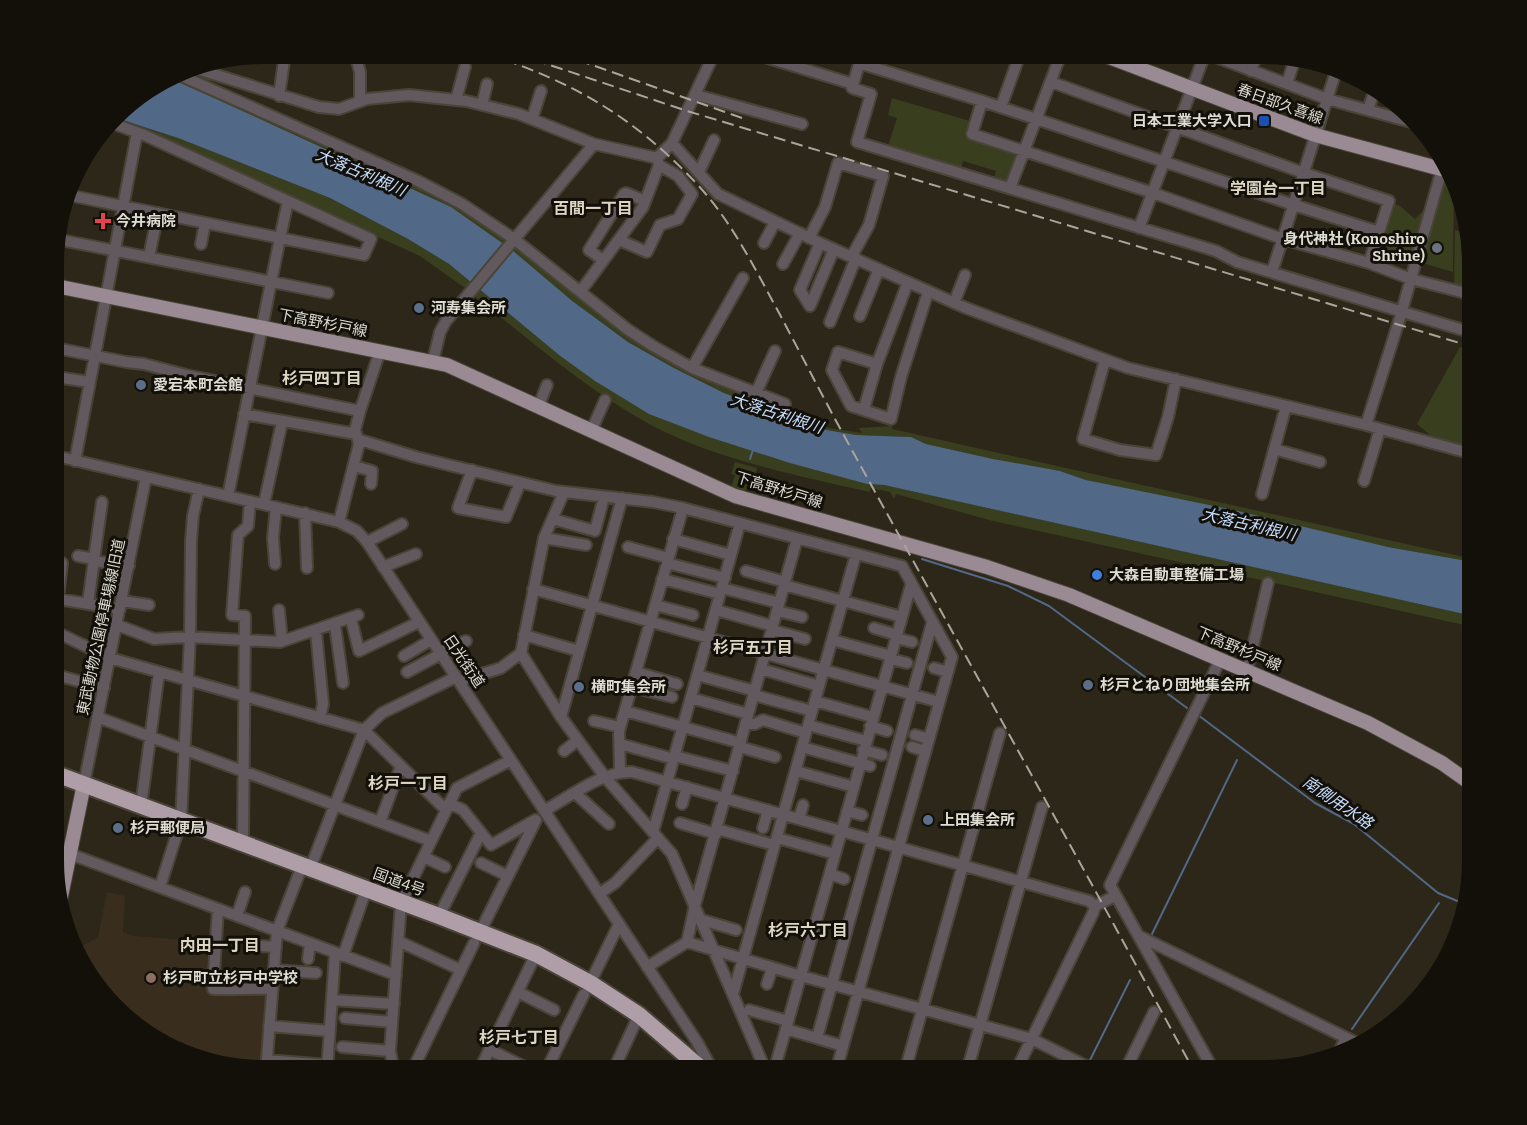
<svg xmlns="http://www.w3.org/2000/svg" width="1527" height="1125" font-family="Bitter,'Noto Sans JP',serif">
<rect width="100%" height="100%" fill="#2c2719"/>
<path fill="#392d1e" d="M107 892 125 896 123 932 134 936 212 942 209 990 270 991 263 1071H250L196 1060 136 1027 82 966 76 949 98 937Z"/>
<path fill="#393f1e" d="M174 76 416 183 481 217 625 331 787 408 788 412 829 428 862 433 859 428 892 426V429L1473 559V562L1388 547 1086 480 1060 471 1027 467 926 444 911 437 856 435 827 430 802 422 724 393 674 368 628 342 571 300 171 78Z
M892 98 973 122 970 137 1017 153 1019 156 1010 181 1005 183 994 179 996 171 963 161 961 169 888 146 897 118 888 115Z
M116 118 178 138 330 198 408 239 449 264 559 355 867 484 884 485 1473 616V627L989 520 896 494 894 499 890 492 870 488V492C798 476 714 459 649 424 585 389 530 340 473 295L468 288H465L420 256Z
M1442 178 1454 182 1453 272 1419 262Z
M1392 203 1400 206 1415 219 1426 208 1411 259 1378 246Z
M1455 230 1468 234 1473 250V293L1454 287Z
M1460 347 1473 351V450L1435 439 1417 424Z
M735 462 757 468 754 480 749 479 745 494 731 488 735 475 731 474Z"/>
<path fill="#516886" d="M171 78 451 207 512 250 571 300 628 342 674 368 724 393 802 422 827 430 856 435 911 437 926 444 993 459 1060 471 1086 480 1229 509 1388 547 1473 562V616L884 485 867 484 790 463 709 437 649 414 595 381 559 355 449 264 408 239 330 198 178 138 116 118 125 106Z"/>
<g fill="none" stroke-linecap="round" stroke-linejoin="round">
<path stroke="#516886" stroke-width="2" d="M750 459 753 450
M922 559 1008 586 1049 606 1187 708
M1198 715 1315 803 1354 824 1438 893 1467 905
M1152 934 1237 760
M1352 1029 1439 903
M1089 1062 1130 980"/>
<defs>
<path id="minor" d="M355 54 360 72V101
M755 54 853 84
M862 54 852 88 871 94 857 142 1216 251 1237 262 1473 333
M1208 54 1327 99 1411 122
M859 63 982 101 1294 205 1379 232
M194 68 319 107 339 109 367 99 409 95 466 101 519 114 594 144 657 158 672 143 718 194 820 243 966 308 1128 368 1366 425 1399 321 1444 162
M1251 71 1257 54
M177 74 418 181 462 204 514 239 627 329 653 346 692 368 785 404
M1051 82 1304 173 1389 201 1369 263
M1287 84 1295 58
M696 95 802 124
M279 96 285 54
M456 100 465 67
M982 101 972 134 1153 193 1283 239 1369 263 1411 279 1473 295
M482 105 487 84
M1001 107 1020 54
M1368 110 1375 89
M532 119 541 91
M112 123 144 135 371 239 364 255 280 238 288 201
M672 143 714 54
M699 172 714 140
M1010 188 1061 54
M68 195 280 238 228 496
M1139 228 1205 54
M809 238 825 207 838 163 883 176 869 225 852 256
M56 239 328 293
M619 240 647 252 660 225 678 219 692 194 678 176 659 165 657 158
M764 243 775 222
M820 243 800 290 810 306 834 249
M201 244 205 223
M149 257 158 213
M603 260 589 250 624 194 626 193 645 201
M783 264 800 233
M1272 272 1337 68
M580 292 643 207 659 165
M954 303 965 275
M860 316 879 269
M830 322 856 258
M56 348 126 362 144 364 186 375 360 411
M1105 360 1083 439 1120 450 1156 455 1168 417 1176 379
M433 361 440 332 446 321 594 144
M877 364 838 352 832 370 851 406 891 419 901 377 928 292
M692 368 743 278
M56 377 89 382
M756 393 775 351
M539 405 547 385
M864 409 877 364 908 282
M244 414 356 434
M1366 425 1473 454
M592 429 605 400
M360 440 416 457 556 491 653 502 683 508 619 731 620 772
M1274 449 1320 462
M56 456 339 522 357 531 367 542 697 1042 713 1071
M75 461 137 133
M354 466 372 471 371 484
M472 470 458 508 506 517 520 483
M1364 481 1380 429
M1262 494 1286 406
M264 504 282 422
M683 508 902 566 952 657 836 1071
M305 513 307 568
M553 519 595 531 604 497
M339 522 359 444 355 430 360 411 380 351
M544 538 586 545
M673 539 731 555
M367 542 402 524
M628 547 668 558
M78 556 94 559
M94 561 129 566
M62 563 58 599 120 609
M667 563 725 578
M275 564 273 538 276 507
M383 567 416 554
M746 571 785 582
M662 579 720 594
M784 585 902 617
M722 588 779 603
M533 589 939 702
M122 601 149 605
M88 603 102 502
M655 605 693 615
M279 610 282 641
M716 610 773 626
M777 611 802 617
M351 619 359 651 419 622
M117 625 154 639 190 637 280 642 358 615
M335 625 343 683
M874 628 897 635
M772 630 805 639
M316 631 323 704 320 718
M56 632 110 658 364 730 310 869
M524 635 579 651
M896 638 912 642
M832 640 891 656
M439 652 466 641
M521 653 544 538 564 492
M404 656 431 640
M891 659 907 663
M934 668 948 672
M761 669 819 686
M1247 671 1268 583
M407 672 441 654
M636 672 677 684
M56 675 104 688
M697 675 755 691
M459 681 501 668 521 653 561 717 605 777 672 854 766 1071
M632 687 672 697
M754 695 812 711
M691 698 748 714
M815 701 872 717
M625 711 741 743
M97 717 431 841
M561 717 622 498
M594 721 620 727
M746 724H755L763 720 806 733
M808 725 866 741
M870 726 887 731
M915 735 929 739
M620 744 674 759
M740 747 775 757
M802 747 870 766
M912 747 925 751
M863 750 882 755
M564 751 578 740
M675 756 733 771
M796 771 854 787
M84 784 146 477
M575 793 609 824
M449 803 463 810 491 845 535 820
M682 804 687 787
M141 806 159 672
M446 810 364 730 382 713 456 677
M544 811C569 797 602 771 632 772L1089 901 1095 906
M847 811 862 815
M799 819 803 805
M380 822 401 766
M680 823 716 834
M763 828 768 810
M717 829 774 845
M653 832 740 523
M777 838 835 854
M243 844 245 616 232 615 238 535 248 526 250 501
M1469 848 1473 841
M70 854 396 975
M424 857 445 867
M481 863 508 876
M830 874 844 879
M160 887 181 821 190 637 191 541 193 516 199 489
M599 894 615 883 658 838
M218 909 213 989C233 990 252 988 272 989
M237 916 245 892
M439 916 481 833
M702 920 736 930
M480 932 536 820
M1139 936 1361 1045
M398 941 461 970
M687 942 801 976 1032 1039 1096 1071
M261 946 276 947
M343 956 366 890
M308 959 310 943
M647 967 687 942 695 905 797 539
M274 970 316 973
M590 983 619 924
M767 984 772 968
M518 992 554 1010
M733 994 856 554
M332 1000 394 1004
M749 1010 788 1021
M345 1018 392 1022
M269 1026 330 1031
M786 1029 843 1046
M817 1038 932 623
M342 1047 390 1051
M490 1050 533 1071
M1338 1054 1346 1038
M267 1060 327 1065
M550 1063 584 994
M266 1071 277 931 302 866
M327 1071 335 953
M394 1071 390 1051 401 903 457 788 511 760
M412 1071 474 943
M479 1071 536 954
M546 1071 550 1063 565 1071
M613 1071 639 1015
M680 1071 682 1068
M774 1071 911 585
M905 1071 1000 733
M967 1071 1042 807
M1016 1071 1093 913 1095 906 1115 896
M1125 1071 1154 1012
M1214 1071 1110 885 1220 660"/>
<path id="major" d="M1101 54 1315 135 1452 172
M56 286 447 365 735 496 987 567 1069 595 1368 723 1442 763 1473 785
M60 901 84 784"/>
<path id="highway" d="M56 774 439 916 536 954 590 983 639 1015 704 1071"/>
</defs>
<use href="#minor" stroke="#494437" stroke-width="14"/>
<use href="#major" stroke="#494437" stroke-width="16"/>
<use href="#highway" stroke="#494437" stroke-width="20"/>
<use href="#minor" stroke="#61595e" stroke-width="10"/>
<use href="#major" stroke="#998a93" stroke-width="14"/>
<use href="#highway" stroke="#af9ea8" stroke-width="16"/>
<path stroke="#a8a59a" stroke-width="2" stroke-dasharray="12 6" stroke-linecap="butt" d="M488 54C573 82 634 117 696 183 731 220 754 267 778 311 803 358 827 405 853 452 967 658 1081 864 1194 1071
M517 54 687 111 1473 347
M561 54 745 119"/>
</g>
<rect fill="#1a4fb4" stroke="#13100a" stroke-width="2" x="1258" y="115" width="12" height="12" rx="3"/>
<path fill="#e0444e" stroke="#13100a" stroke-width="2" d="M100 212h6v6h6v6h-6v6h-6v-6h-6v-6h6z"/>
<circle fill="#6b7280" stroke="#13100a" stroke-width="2" cx="1437" cy="248" r="6"/>
<g fill="#5c6f8a" stroke="#13100a" stroke-width="2">
<circle cx="419" cy="308" r="6"/>
<circle cx="141" cy="385" r="6"/>
<circle cx="1088" cy="685" r="6"/>
<circle cx="579" cy="687" r="6"/>
<circle cx="928" cy="820" r="6"/>
<circle cx="118" cy="828" r="6"/>
</g>
<circle fill="#3f7fe0" stroke="#13100a" stroke-width="2" cx="1097" cy="575" r="6"/>
<circle fill="#8d6e63" stroke="#13100a" stroke-width="2" cx="151" cy="978" r="6"/>
<g text-anchor="middle" stroke-width="6" stroke-linejoin="round" paint-order="stroke">
<g font-size="15" fill="#dfdcd3" stroke="#13100a">
<text transform="translate(1280 104) rotate(20)" y="5">春日部久喜線</text>
<text transform="translate(323 323) rotate(11)" y="5">下高野杉戸線</text>
<text transform="translate(779 490) rotate(17)" y="5">下高野杉戸線</text>
<text transform="translate(101 627) rotate(-78)" y="5">東武動物公園停車場線旧道</text>
<text transform="translate(1239 649) rotate(23)" y="5">下高野杉戸線</text>
<text transform="translate(464 661) rotate(56)" y="5">日光街道</text>
<text transform="translate(399 882) rotate(20)" y="5">国道4号</text>
</g>
<g font-size="15" font-weight="bold" fill="#dfdcd3" stroke="#13100a" text-anchor="start">
<text x="1252" y="126" text-anchor="end">日本工業大学入口</text>
<text x="116" y="226">今井病院</text>
<text x="1425" y="244" text-anchor="end">身代神社 (Konoshiro<tspan x="1425" dy="17">Shrine)</tspan></text>
<text x="431" y="313">河寿集会所</text>
<text x="153" y="390">愛宕本町会館</text>
<text x="1109" y="580">大森自動車整備工場</text>
<text x="1100" y="690">杉戸とねり団地集会所</text>
<text x="591" y="692">横町集会所</text>
<text x="940" y="825">上田集会所</text>
<text x="130" y="833">杉戸郵便局</text>
<text x="163" y="983">杉戸町立杉戸中学校</text>
</g>
<g font-size="16" font-style="italic" fill="#c5ddfe" stroke="#13100a">
<text transform="translate(361 172) rotate(23)" y="6">大落古利根川</text>
<text transform="translate(777 413) rotate(18)" y="6">大落古利根川</text>
<text transform="translate(1249 524) rotate(13)" y="6">大落古利根川</text>
<text transform="translate(1338 802) rotate(34)" y="6">南側用水路</text>
</g>
<g font-size="16" font-weight="bold" fill="#ddd6c5" stroke="#13100a">
<text x="1278" y="194">学園台一丁目</text>
<text x="593" y="214">百間一丁目</text>
<text x="322" y="384">杉戸四丁目</text>
<text x="753" y="653">杉戸五丁目</text>
<text x="408" y="789">杉戸一丁目</text>
<text x="808" y="936">杉戸六丁目</text>
<text x="220" y="951">内田一丁目</text>
<text x="519" y="1043">杉戸七丁目</text>
</g>
</g>
<path d="M0 0H1527V1125H0ZM263 64H1263A199 199 0 0 1 1462 263V861A199 199 0 0 1 1263 1060H263A199 199 0 0 1 64 861V263A199 199 0 0 1 263 64Z" fill="#13100a" fill-rule="evenodd"/>
</svg>
